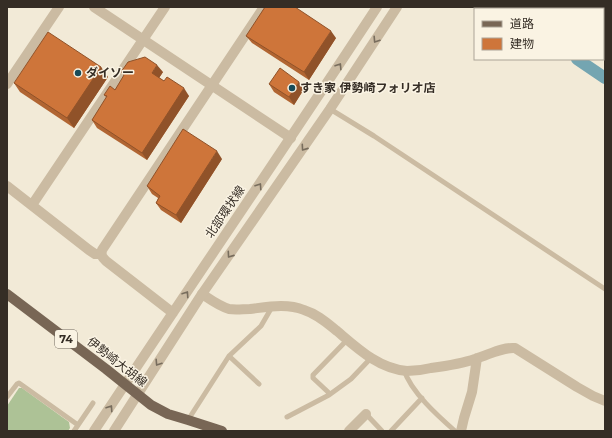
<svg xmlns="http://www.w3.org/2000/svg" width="612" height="438" font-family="Montserrat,'Noto Sans JP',sans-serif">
<rect width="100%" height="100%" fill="#f2ead7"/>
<path fill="#adc296" d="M19 388H22L69 422 70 428 68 431H7V406Z"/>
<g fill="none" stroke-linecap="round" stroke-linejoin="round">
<path stroke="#74a5b1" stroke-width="12" d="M498 7 501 9
M577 59 605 78"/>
<path stroke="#cbbba2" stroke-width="5" d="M531 7 534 9
M603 55 605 52
M330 109 374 136 605 289
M347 340 313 375V378L328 392 329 395 351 379 371 358
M229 356 259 384
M404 370C411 392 438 416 455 431
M7 397 17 384 19 383 78 425
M366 414 382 431
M287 417 329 395
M188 420 229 356 261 326 272 307
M74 431 93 403
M391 431 422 398"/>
<path stroke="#cbbba2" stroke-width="10" d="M94 7 291 138
M7 186 89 250 95 254H101
M32 205 165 7
M202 294C211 300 219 306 229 309 236 310 243 309 250 309 267 307 287 303 304 310 317 314 327 323 337 331 357 348 379 369 407 371 415 371 423 370 431 368 446 366 461 364 475 359 489 355 501 347 515 348L577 387 593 396 605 401
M349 431 366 414
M461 431 464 418 472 392 477 358"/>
<path stroke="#cbbba2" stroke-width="10" d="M7 84 59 7
M173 313 106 261C102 257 101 256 102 250L264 7
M94 431C188 289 284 149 377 7
M114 431 202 294 330 109 397 7"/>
<path stroke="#786655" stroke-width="10" d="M7 294 106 369 151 405 168 414 188 420 222 431"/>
</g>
<path fill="#b16532" d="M246 36 336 38 309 80 252 43Z
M101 67 108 77 74 128 20 92 14 83Z
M121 72H163L159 78 189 96 147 160 97 128 92 120 107 98 104 95 115 90 124 76Z
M269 84 304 89 294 105 274 92Z
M222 159 181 223 161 210 156 203 158 198 152 194 147 186Z"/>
<path fill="#905229" d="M331 31 336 38 309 80 304 72Z
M157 65 163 72 157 81 152 73Z
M101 67 108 77 74 128 67 118Z
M299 82 304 89 294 105 289 97Z
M184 88 189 96 147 160 142 153Z
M217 151 222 159 181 223 176 215Z"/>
<path fill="#ce753a" stroke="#905229" d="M265 7H295L331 31 304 72 246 36Z
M48 32 101 67 67 118 14 83Z
M145 57 157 65 152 73 164 81 167 77 184 88 142 153 92 120 107 96 104 95 110 86 115 90 124 75 121 72 128 62Z
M280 68 299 82 289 97 269 84Z
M183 129 217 151 176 215 156 203 160 196 147 186Z"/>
<defs><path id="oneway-chevron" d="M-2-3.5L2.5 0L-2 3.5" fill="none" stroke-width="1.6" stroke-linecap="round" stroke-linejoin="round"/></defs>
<g stroke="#786d5d">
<use href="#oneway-chevron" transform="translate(376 40) rotate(123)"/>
<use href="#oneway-chevron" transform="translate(339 66) rotate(-57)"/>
<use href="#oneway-chevron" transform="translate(304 148) rotate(125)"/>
<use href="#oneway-chevron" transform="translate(259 186) rotate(-56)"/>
<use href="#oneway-chevron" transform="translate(230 255) rotate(125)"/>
<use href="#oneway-chevron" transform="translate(186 294) rotate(-56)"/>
<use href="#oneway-chevron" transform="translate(158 363) rotate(123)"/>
<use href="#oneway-chevron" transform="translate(110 408) rotate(-56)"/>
</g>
<g fill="#184b59" stroke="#faf3e3" stroke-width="1.5">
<circle cx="78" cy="73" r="4"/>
<circle cx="292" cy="88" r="4"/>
</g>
<g text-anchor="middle" stroke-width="3" stroke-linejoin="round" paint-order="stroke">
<rect fill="#faf3e3" stroke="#70685e" stroke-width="1" x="55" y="330" width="22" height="18" rx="3"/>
<g font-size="11" font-weight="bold" fill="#352d25">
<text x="66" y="343">74</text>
</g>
<g font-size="12" font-weight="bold" fill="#352d25" stroke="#faf3e3" text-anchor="start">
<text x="86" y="77">ダイソー</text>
<text x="300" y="92">すき家 伊勢崎フォリオ店</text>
</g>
<g font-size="12" fill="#352d25" stroke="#faf3e3">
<text transform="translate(225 212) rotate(-56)" y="4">北部環状線</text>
<text transform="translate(117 362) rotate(38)" y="4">伊勢崎大胡線</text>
</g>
</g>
<rect width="612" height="438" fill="none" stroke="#352d25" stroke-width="16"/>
<rect x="474" y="8" width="130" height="52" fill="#faf3e3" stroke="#aba497"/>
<rect x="482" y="21" width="20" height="6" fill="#786655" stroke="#aba497"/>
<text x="510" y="28" font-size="12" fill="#352d25">道路</text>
<rect x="482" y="38" width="20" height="12" fill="#ce753a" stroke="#aba497"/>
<text x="510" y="48" font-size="12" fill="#352d25">建物</text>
</svg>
